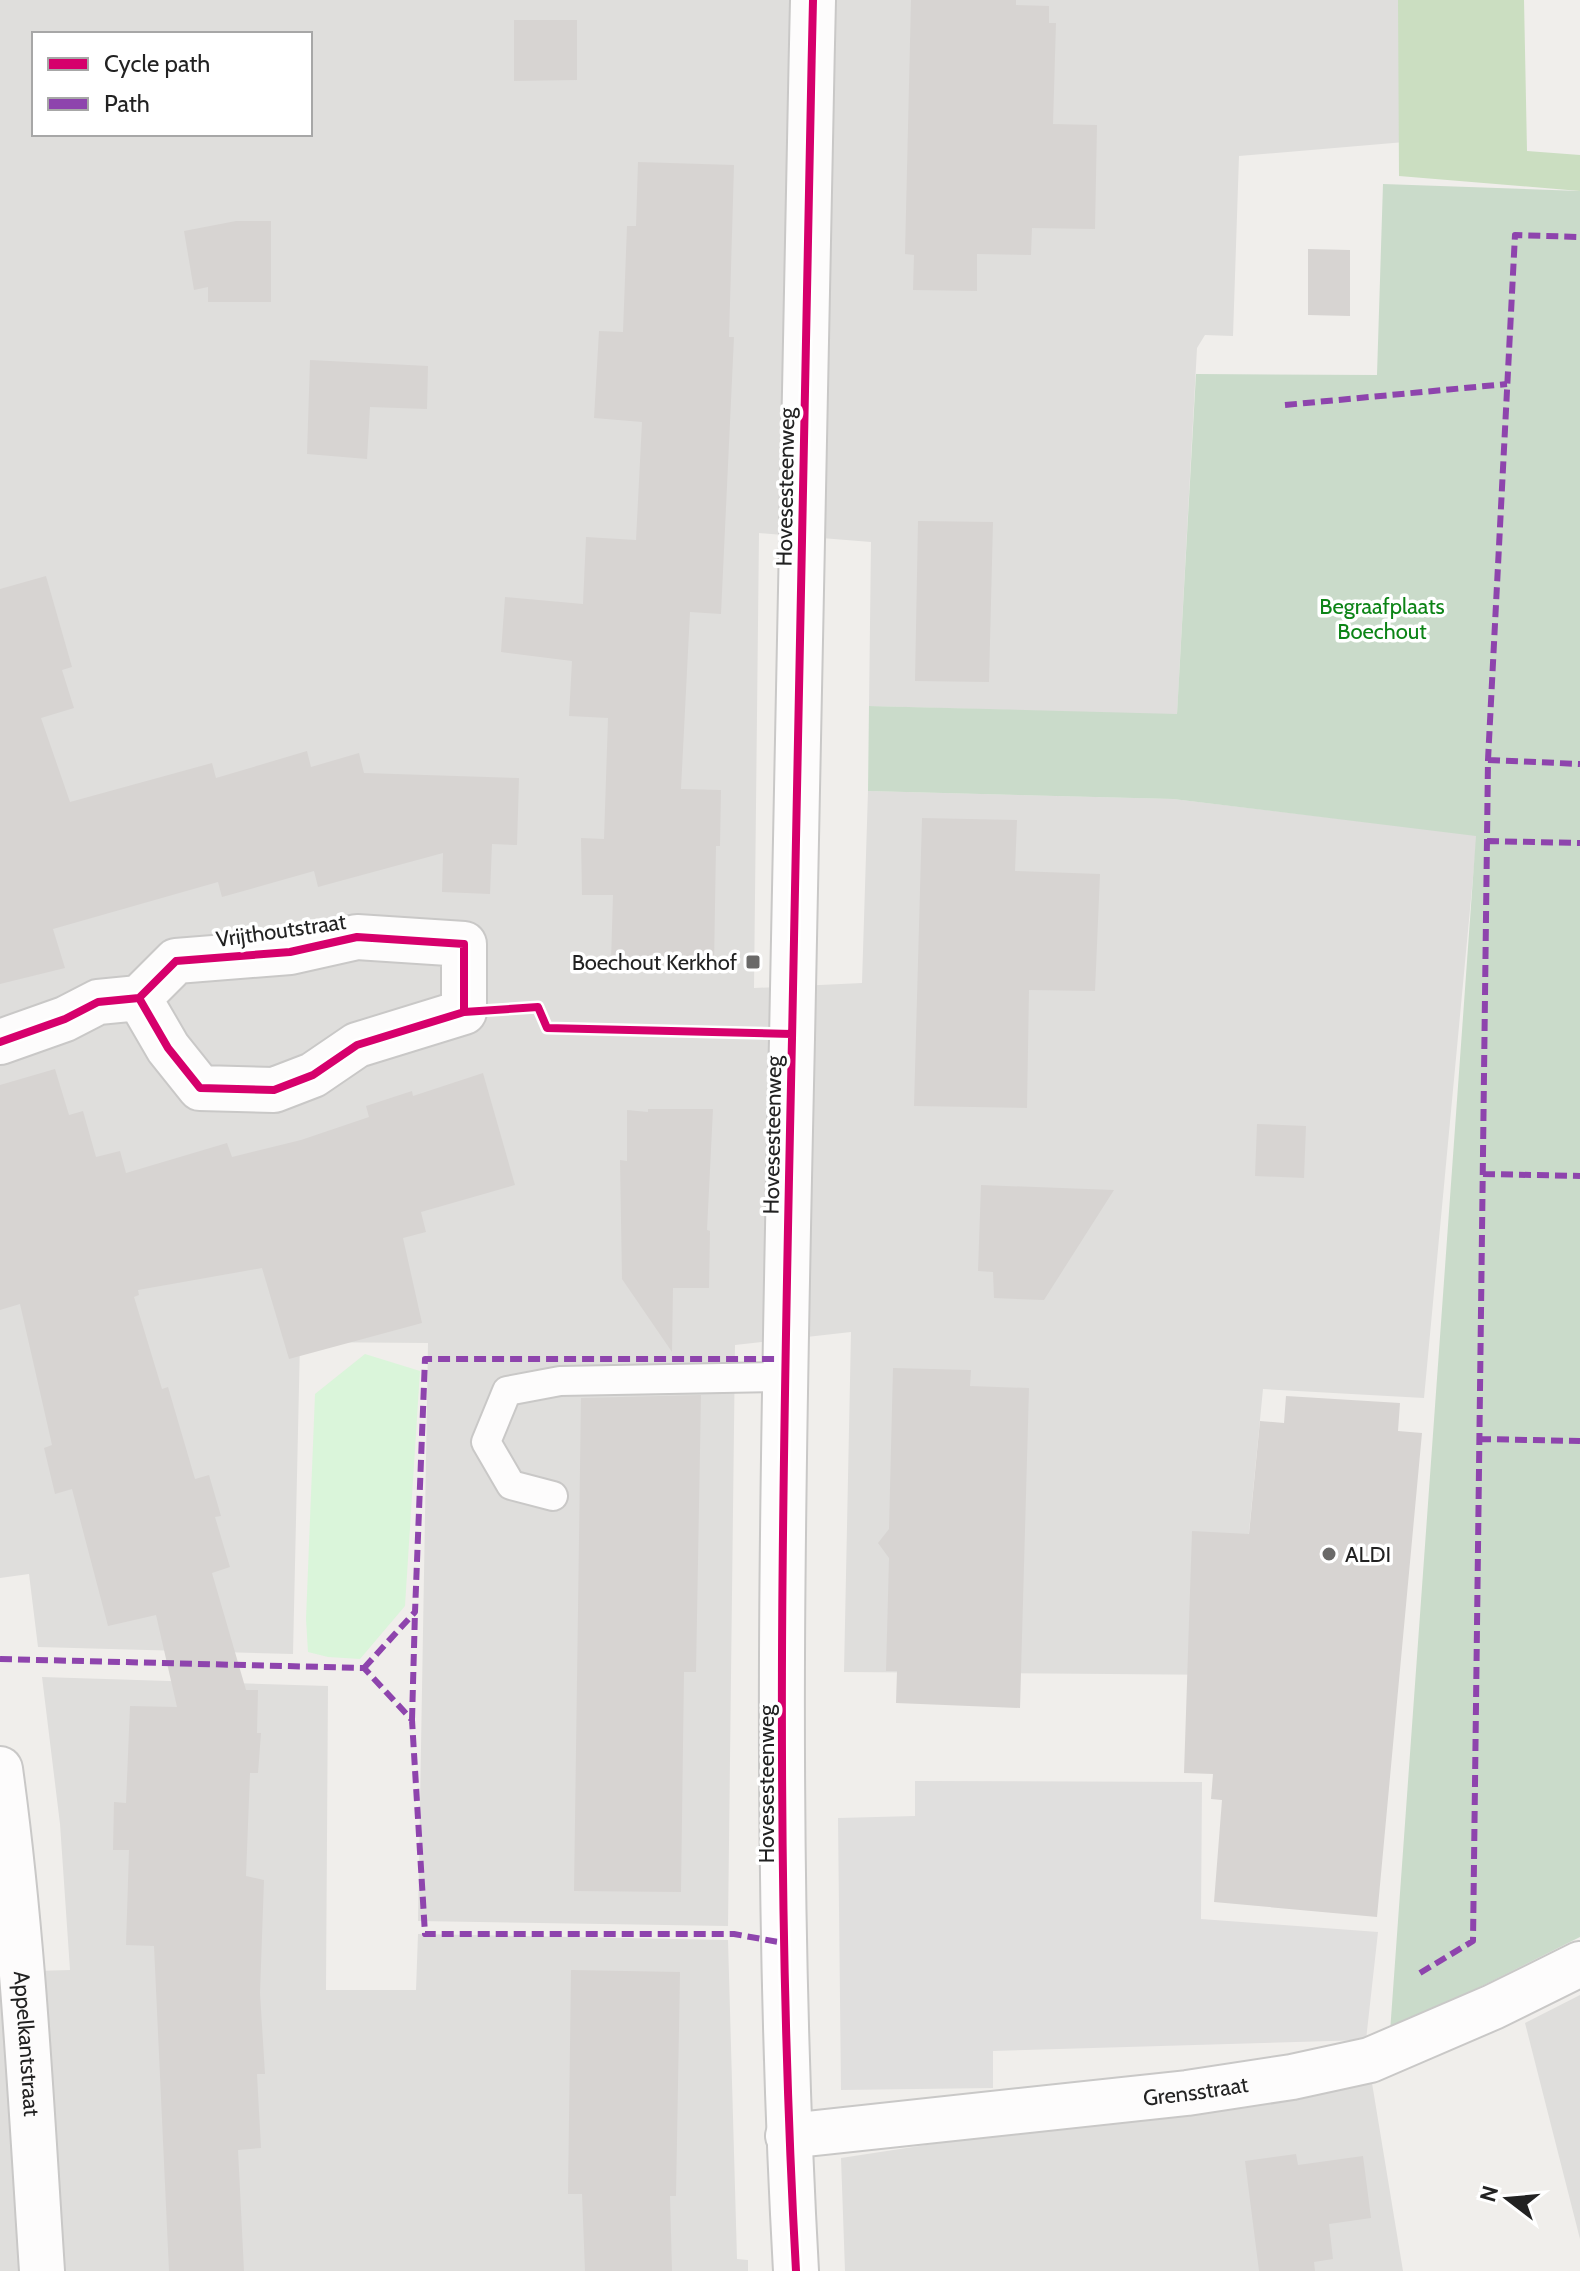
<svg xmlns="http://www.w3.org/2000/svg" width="1580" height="2271" font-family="Cabin,sans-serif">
<rect width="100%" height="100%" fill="#f0eeeb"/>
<path fill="#dfdedc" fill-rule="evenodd" d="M0 0H1436L1440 139 1239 156 1233 336 1205 335 1197 348 1177 715 869 706 871 542 759 533 754 988 862 983 868 791 1173 799 1477 835 1424 1398 1263 1389 1235 1675 844 1672 851 1332 735 1345 728 1926 418 1921 428 1343 300 1342 293 1654 38 1647 29 1574 0 1578ZM34 34H310V134H34Z
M42 1677 328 1686 326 1990H416L418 1934 728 1940 737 2259 748 2260V2271H0V1972L70 1970 60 1824Z
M1580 1995V2239L1525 2023Z
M1371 2077 1403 2271H845L841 2158Z"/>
<path fill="#cbdec1" d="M1398 0H1524L1527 151 1580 155V191L1399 176Z"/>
<path fill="#cadbca" d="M1383 184 1580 191V1937L1390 2032 1476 836 1173 799 868 791 869 706 1177 714 1196 374 1377 375Z"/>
<path fill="#daf5da" d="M365 1354 420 1371 405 1606 360 1659 328 1657 308 1652 306 1619 315 1394Z"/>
<path fill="#e0dfde" d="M915 1781 1202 1782 1201 1919 1378 1932 1366 2040 993 2051V2088L841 2090 838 1818 915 1816Z"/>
<path fill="#d7d4d2" d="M911 0H1016V5L1049 6V23H1056L1053 124 1097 125 1095 229 1032 228 1031 255 977 254V291L913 290 914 255 905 254Z
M514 20H577V80L514 81Z
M638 162 734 165 729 337H734L721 614 690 612 681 789 721 790 720 846H716L714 965 611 962 613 895H582L581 838 604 839 608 718 569 716 572 661 501 652 505 597 583 604 586 537 636 540 642 422 594 418 599 331 623 332 627 226H636Z
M236 221H271V302H208V287L194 290 184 231Z
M1308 249 1350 250V316L1308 315Z
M310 360 428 366 427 409 370 407 367 459 307 454Z
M918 521 993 522 989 682 915 681Z
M46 576 72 667 62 670 74 708 41 718 70 802 212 763 216 778 307 751 311 767 359 753 364 773 519 778 517 845 492 844 490 894 442 892 443 853 318 887 314 871 222 897 218 882 53 929 65 968 0 984V589Z
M922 818 1017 820 1015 871 1100 874 1095 991 1029 990 1027 1108 914 1106Z
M55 1069 69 1115 83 1111 96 1157 120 1151 126 1173 227 1143 232 1157 301 1140 369 1117 366 1106 412 1091 413 1096 483 1073 515 1185 421 1212 426 1232 403 1238 422 1323 289 1359 262 1268 138 1290 139 1295 134 1297 162 1389 168 1387 195 1479 209 1475 221 1516 215 1517 230 1567 212 1573 246 1690H258L257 1733H261L258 1773H250L246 1876 264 1880 260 1993 265 2074H257L261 2148 238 2150 244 2271H169L154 1946 126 1945 129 1850H113L114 1802 126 1803 130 1706 177 1707 156 1615 108 1626 72 1489 55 1494 44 1448 52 1445 20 1304 0 1310V1085Z
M648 1109H713L707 1230 710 1231 709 1288H673L672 1352 622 1279 620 1160 627 1161V1110L648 1112Z
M1257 1124 1306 1126 1304 1178 1255 1176Z
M981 1185 1114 1190 1044 1300 994 1298 993 1272 978 1271Z
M893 1368 971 1370 970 1386 1029 1388 1020 1708 896 1703 897 1671H886L889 1558 878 1543 889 1529Z
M701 1395 696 1672H684L681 1892 574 1891 581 1398Z
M1286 1396 1400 1403 1398 1431 1422 1433 1377 1917 1214 1902 1222 1800 1211 1799 1213 1774 1184 1773 1192 1531 1249 1534 1260 1421 1284 1423Z
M571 1970 680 1972 676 2196H670L672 2271H585L582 2194H568Z
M1296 2154 1298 2165 1363 2156 1371 2218 1329 2224 1333 2259 1314 2262 1315 2271H1259L1245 2161Z"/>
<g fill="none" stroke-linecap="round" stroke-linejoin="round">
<defs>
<path id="service" d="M553 1496 511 1485 486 1442 507 1391 560 1381 784 1377"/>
<g id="minor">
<path d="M0 1042 65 1019 98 1002 139 998 176 961 290 952 357 937 464 944V1012L357 1045 313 1075 274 1090 200 1088 168 1048 139 998"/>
<path id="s1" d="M0 1769C23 1936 31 2103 42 2271"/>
<path id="s2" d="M788 2136 1187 2093 1292 2077 1370 2060 1493 2007 1580 1964"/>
</g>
<path id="tertiary" d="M796 2271C773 1861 783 1449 792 1039 800 692 805 346 813 0"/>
</defs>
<use href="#service" stroke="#c9c8c7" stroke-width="32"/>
<use href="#minor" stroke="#c9c8c7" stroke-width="48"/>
<use href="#tertiary" stroke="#c9c8c7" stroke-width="48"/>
<use href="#service" stroke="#fdfcfc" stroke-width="28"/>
<use href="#minor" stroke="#fdfcfc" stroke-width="44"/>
<use href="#tertiary" stroke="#fdfcfc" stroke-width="44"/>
<path stroke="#8e44ad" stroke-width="6" stroke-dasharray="12 6" stroke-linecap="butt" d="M1285 405 1507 384
M1488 760 1580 764
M1487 841 1580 843
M1483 1174 1580 1176
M1479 1439 1580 1441
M0 1659 364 1668 412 1720 425 1934H734L784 1943
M364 1668 415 1612 425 1359H784
M412 1720 415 1612
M1420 1973 1473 1941 1488 760 1515 235 1580 237"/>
<defs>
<path id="cycleway" d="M139 998 168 1048 200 1088 274 1090 313 1075 357 1045 464 1012 538 1007 547 1028 792 1034
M0 1042 65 1019 98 1002 139 998 176 961 290 952 357 937 464 944V1012
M796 2271C773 1861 783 1449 792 1039 800 692 805 346 813 0"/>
</defs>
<use href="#cycleway" stroke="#fff" stroke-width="13"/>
<use href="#cycleway" stroke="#d6006c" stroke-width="8"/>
</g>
<g fill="#6a6968" stroke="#fff" stroke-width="3">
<rect x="745" y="954" width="16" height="16" rx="4"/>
<circle cx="1329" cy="1554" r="8"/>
</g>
<g text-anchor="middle" stroke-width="7" stroke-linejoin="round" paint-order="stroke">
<g font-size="22" fill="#222" stroke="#fff">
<text transform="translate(785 487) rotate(-89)" y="8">Hovesesteenweg</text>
<text transform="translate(281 930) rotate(-8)" y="8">Vrijthoutstraat</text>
<text transform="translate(772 1135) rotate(-89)" y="8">Hovesesteenweg</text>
<text transform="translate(766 1784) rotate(-90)" y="8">Hovesesteenweg</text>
<text dy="8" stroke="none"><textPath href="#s1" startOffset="276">Appelkantstraat</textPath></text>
<text dy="8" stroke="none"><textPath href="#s2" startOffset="410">Grensstraat</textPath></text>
</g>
<g font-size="22" fill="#0c8416" stroke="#fff">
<text x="1382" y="614">Begraafplaats<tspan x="1382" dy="25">Boechout</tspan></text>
</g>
<g font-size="22" fill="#222" stroke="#fff" text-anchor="end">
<text x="737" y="970">Boechout Kerkhof</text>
<text x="1345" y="1562" text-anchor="start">ALDI</text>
</g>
</g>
<rect x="32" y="32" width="280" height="104" fill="#ffffff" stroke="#a7a7a7" stroke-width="2"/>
<rect x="48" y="58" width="40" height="12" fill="#d6006c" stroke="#a7a7a7" stroke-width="2"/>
<text x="104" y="72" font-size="24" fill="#222222">Cycle path</text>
<rect x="48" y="98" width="40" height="12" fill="#8e44ad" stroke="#a7a7a7" stroke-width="2"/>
<text x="104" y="112" font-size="24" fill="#222222">Path</text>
<g transform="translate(1508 2199) rotate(286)" stroke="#ffffff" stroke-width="6" paint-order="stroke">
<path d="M0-6L14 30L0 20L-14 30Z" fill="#222222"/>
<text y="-12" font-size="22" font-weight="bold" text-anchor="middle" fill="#222222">N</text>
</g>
</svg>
